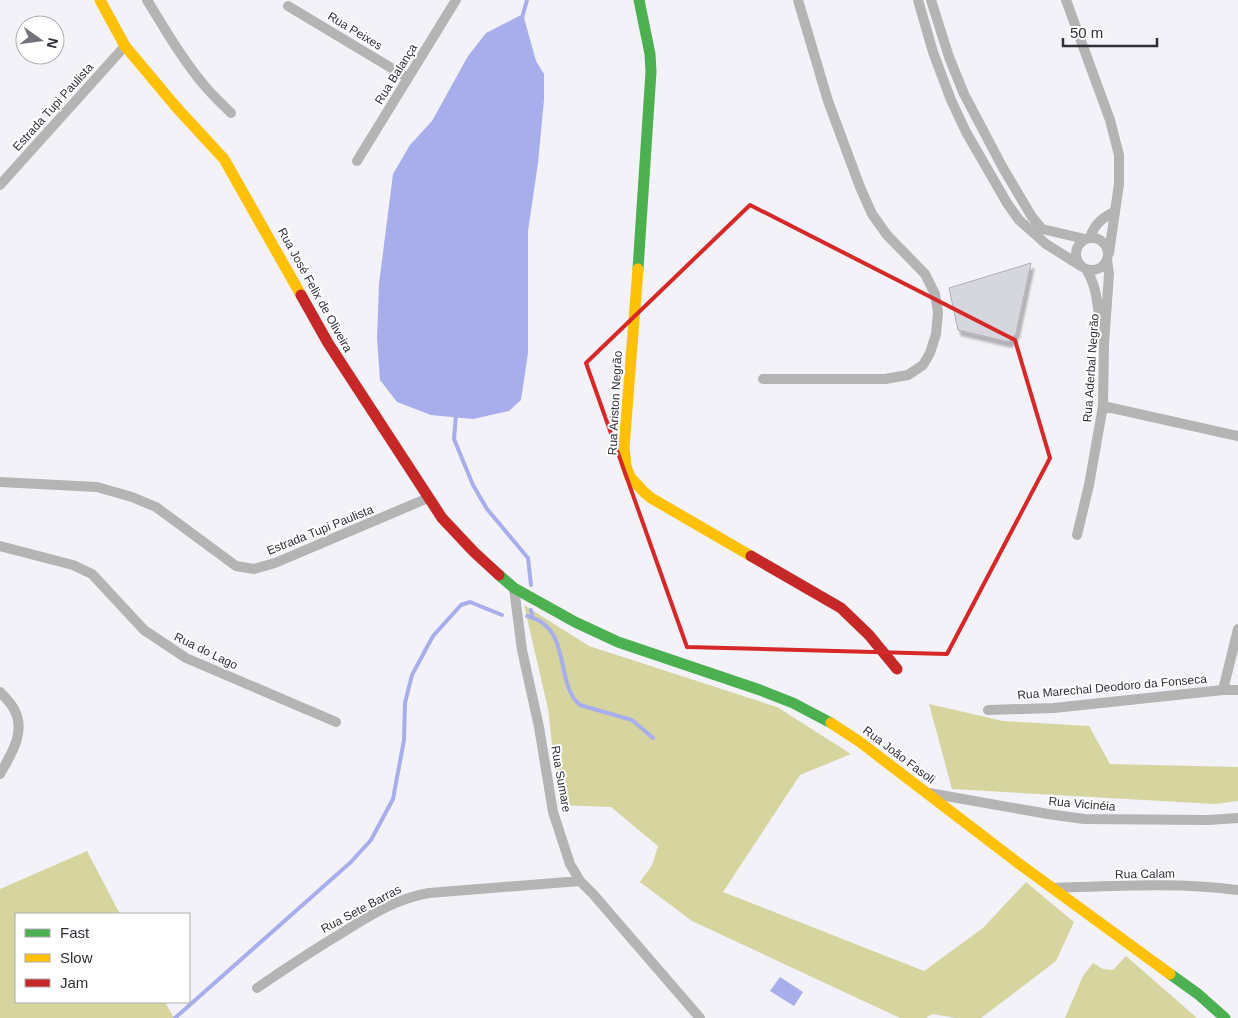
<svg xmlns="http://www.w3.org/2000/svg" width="1238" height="1018" font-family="Helvetica,sans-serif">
<defs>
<filter id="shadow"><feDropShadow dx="3" dy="5.5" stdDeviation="1" flood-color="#0004"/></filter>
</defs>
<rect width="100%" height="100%" fill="#f2f2f8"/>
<path fill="#d6d5a0" d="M524 605 589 646 777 707 851 754 800 775 723 892 924 971 983 928 1026 882 1074 922 1056 961 981 1018H956L932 1014 926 1018H900L692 921 640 882 652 865 658 846 611 807 559 805 548 709Z
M929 704 1003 721 1089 726 1110 764 1238 767V801L1215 804 952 789Z
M87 851 120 914H16V1002H165L174 1018H0V889Z
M1126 956 1197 1018H1065L1083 976 1093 963 1103 969 1113 970Z"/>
<path fill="#a8aeeb" d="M523 14 536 61 544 74V100L538 163 528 231V353L521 400 509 411 473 419 431 415 397 402 380 380 377 338 379 284 393 174 410 145 432 121 468 56 486 33Z
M780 977 803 992 794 1006 770 991Z"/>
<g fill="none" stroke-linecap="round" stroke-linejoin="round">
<path stroke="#a8aeeb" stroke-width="4" d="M522 18 527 0
M456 415 454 439 473 485 487 509 528 558 531 585
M531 610 532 617
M527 616C573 627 554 684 580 705L632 720 653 738
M175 1018 351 862 371 840 393 799 404 740 405 703 412 675 433 636 461 605 470 602 502 615"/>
</g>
<path fill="#d6d7de" stroke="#afb0b6" filter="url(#shadow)" d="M1031 263 1016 333 1009 342 958 330 949 288Z"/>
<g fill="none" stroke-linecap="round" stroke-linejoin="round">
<path stroke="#b4b4b4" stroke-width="10" d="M147 0C165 29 182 59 204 85 212 95 222 104 231 113
M918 0 933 52 951 100 966 132 1007 203 1019 220 1046 244 1081 266
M931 0 949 57 964 94 1003 168 1032 217 1042 229 1085 239
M1066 0 1110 120 1119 155V184L1109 253
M288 6 408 78
M357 161 456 0
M0 185 125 46
M1090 237C1095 224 1102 218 1114 212
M1076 254a16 16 0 1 1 32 0a16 16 0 1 1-32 0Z
M1086 269C1098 288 1097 307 1101 328
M763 379H885L908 375 923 365 930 353 936 334 938 312 935 294 925 274 887 235 872 214 860 187 828 101 798 0
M1103 406 1238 436
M0 482 97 487 132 497 156 507 236 566 254 569 275 563 428 498
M1077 535 1089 485 1103 406 1104 344 1109 274 1107 260
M0 546 73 565 92 574 144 630 186 658 336 722
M514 588 522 650 539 727 553 812 570 864 580 881 593 894 700 1018
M1223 690 1238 629
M0 692C5 697 12 704 15 711 26 733 10 756 0 774
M988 710 1054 708 1223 690H1238
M929 793 1048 814 1084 819 1208 820 1238 818
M1053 888C1114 886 1177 882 1238 890
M257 988C286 968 315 949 345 931 372 914 398 898 429 893L580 881"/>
<path stroke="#4caf50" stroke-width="11" d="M638 269 651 72 650 54 639 0
M499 575 514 588 575 622 618 642 760 690 793 703 831 723
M1170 974 1198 994 1225 1018"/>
<path stroke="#ffc107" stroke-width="11" d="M100 0 125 46 177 108 224 159 301 295
M638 269 624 448 626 466 630 477 644 492 651 498 751 556
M831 723 860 742 1018 863 1170 974"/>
<path stroke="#c62828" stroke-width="11" d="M301 295 328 343 442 518 474 552 499 575
M751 556 841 608 869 635 897 669"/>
</g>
<path fill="none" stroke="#d62828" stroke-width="4" stroke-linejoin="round" d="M750 205 1015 340 1050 458 947 654 687 647 586 363Z"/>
<g text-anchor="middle" stroke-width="4" stroke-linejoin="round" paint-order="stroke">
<g font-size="12" fill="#2f3037" stroke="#fff">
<text transform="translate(355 31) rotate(31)" y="4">Rua Peixes</text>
<text transform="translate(396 74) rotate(-58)" y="4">Rua Balança</text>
<text transform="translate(53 107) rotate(-48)" y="4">Estrada Tupi Paulista</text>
<text transform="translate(315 290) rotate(61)" y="4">Rua José Felix de Oliveira</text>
<text transform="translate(1091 368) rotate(-86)" y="4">Rua Aderbal Negrão</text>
<text transform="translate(615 403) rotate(-87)" y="4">Rua Ariston Negrão</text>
<text transform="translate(320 530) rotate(-22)" y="4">Estrada Tupi Paulista</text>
<text transform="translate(206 651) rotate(26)" y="4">Rua do Lago</text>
<text transform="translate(1112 687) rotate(-5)" y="4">Rua Marechal Deodoro da Fonseca</text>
<text transform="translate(899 755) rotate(37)" y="4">Rua João Fasoli</text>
<text transform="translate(561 779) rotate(80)" y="4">Rua Sumare</text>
<text transform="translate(1082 804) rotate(5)" y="4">Rua Vicinéia</text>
<text transform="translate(1145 874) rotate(-1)" y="4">Rua Calam</text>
<text transform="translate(361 909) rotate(-28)" y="4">Rua Sete Barras</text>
</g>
</g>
<rect x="15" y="913" width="175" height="90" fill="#ffffff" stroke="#acacaf"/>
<rect x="25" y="929" width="25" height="8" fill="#4caf50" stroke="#acacaf"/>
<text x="60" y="938" font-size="15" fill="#2f3037">Fast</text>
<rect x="25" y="954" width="25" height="8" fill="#ffc107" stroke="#acacaf"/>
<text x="60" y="963" font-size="15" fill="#2f3037">Slow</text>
<rect x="25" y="979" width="25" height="8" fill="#c62828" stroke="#acacaf"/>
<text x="60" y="988" font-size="15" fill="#2f3037">Jam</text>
<g transform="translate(40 40) rotate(104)"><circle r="24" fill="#ffffff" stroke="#acacaf"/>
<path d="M0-4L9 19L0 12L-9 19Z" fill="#73747b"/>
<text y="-8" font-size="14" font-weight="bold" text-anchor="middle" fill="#2f3037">N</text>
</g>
<path d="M1063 38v8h94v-8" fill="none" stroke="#2f3037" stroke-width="2.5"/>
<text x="1070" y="38" font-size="15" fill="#2f3037" stroke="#ffffff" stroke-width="4" paint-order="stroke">50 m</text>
</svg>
